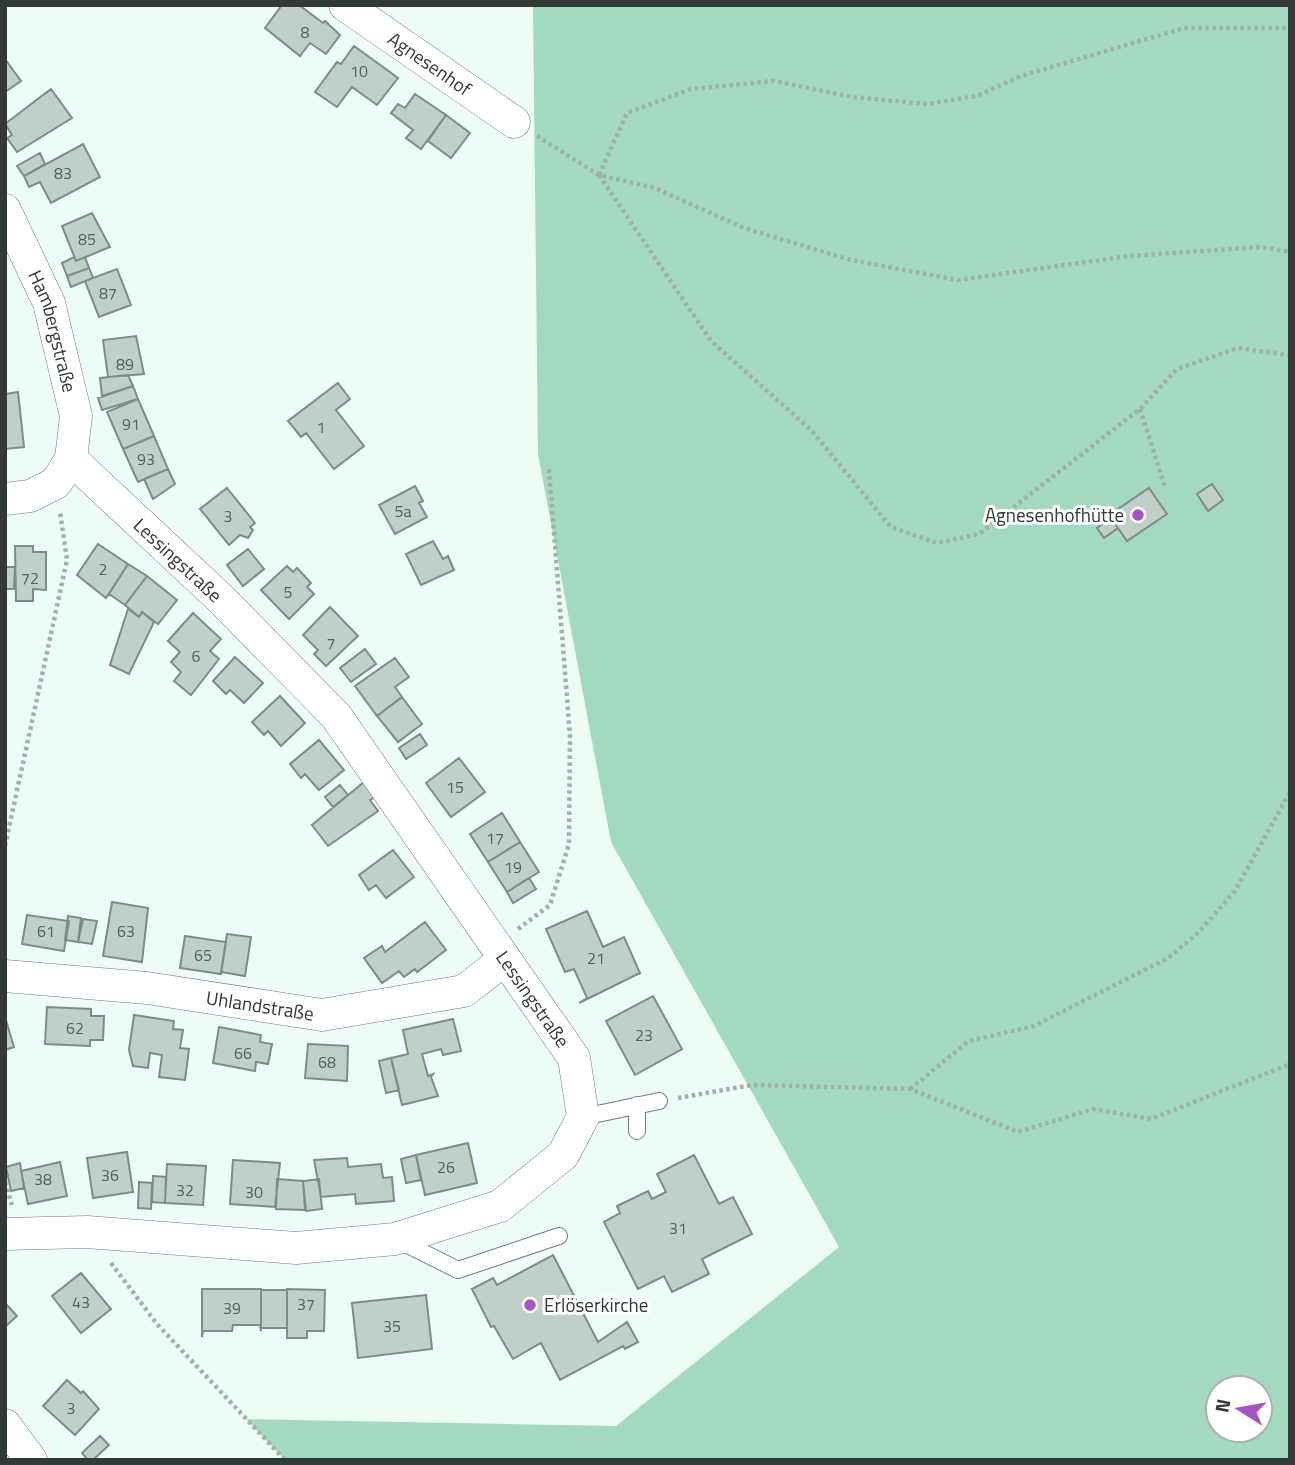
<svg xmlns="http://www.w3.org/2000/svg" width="1295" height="1465" font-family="'Titillium Web',sans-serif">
<rect width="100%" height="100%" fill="#edfdf5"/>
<path fill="#a4d9c1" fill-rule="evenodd" d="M533 5H1290V1460H285L246 1419 616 1426 839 1247 611 842 538 454ZM1148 488 1167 514 1128 541 1118 528 1104 538 1097 527 1111 518 1109 514ZM1218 1388H1260V1430H1218Z"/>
<path fill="#c0d0c8" stroke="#7d8c85" stroke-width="2" d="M282 5H299L323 23 325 21 340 35 326 54 310 43 300 56 265 28Z
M354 46 398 78 377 105 352 87 337 107 315 92 337 62 341 64Z
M5 59 21 81 5 92Z
M51 89 72 118 17 152 7 138 12 135 5 124Z
M415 94 446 115 421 149 406 138 413 130 391 113 398 104 405 108Z
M446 115 470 133 451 158 428 141Z
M83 144 100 177 51 203 40 182 29 187 24 176Z
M40 153 45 164 24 176 17 166Z
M92 213 110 247 76 261 62 226Z
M74 257 76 261 85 257 89 268 67 276 62 263Z
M89 268 93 278 71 287 67 276Z
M117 269 131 305 99 317 85 281Z
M136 336 144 374 108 377 103 340Z
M128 375 133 386 102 396 100 378Z
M338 383 350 399 336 410 364 446 334 469 306 433 301 437 288 421Z
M133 386 138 399 102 410 98 398Z
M18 392 24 447 5 449V394Z
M138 399 154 436 123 449 107 412Z
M154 436 168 469 138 482 123 449Z
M168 469 175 484 153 499 144 479Z
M1212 484 1223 500 1208 511 1197 494Z
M415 486 423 501 419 503 427 517 395 534 379 505Z
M227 488 255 523 250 527 253 530 248 538 240 535 229 545 200 509Z
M1149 488 1167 514 1127 541 1109 515Z
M1111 518 1118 528 1104 538 1097 528Z
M433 541 443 559 448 556 454 570 421 585 406 554Z
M98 544 128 564 106 598 77 575Z
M15 546H33V552H46V590L33 589V601H16Z
M248 549 264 569 243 586 227 565Z
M128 564 147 576 125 605 109 594Z
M287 566 293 572 297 568 311 583 307 587 314 594 289 619 261 590Z
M5 567H15L14 589H5Z
M147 576 177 600 158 624 142 612 139 617 125 605Z
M330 607 358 636 326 666 314 654 318 650 303 635Z
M128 609 139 617 142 612 154 622 129 674 110 665Z
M193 613 221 639 210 651 219 659 191 695 174 681 181 672 171 662 180 652 168 641Z
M365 649 376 664 351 682 340 668Z
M235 657 263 683 244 703 230 690 226 694 213 681Z
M395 658 409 677 395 687 402 697 377 716 355 686Z
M280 696 305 723 281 746 268 731 264 735 252 722Z
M402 697 422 724 398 742 377 716Z
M420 734 427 745 406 759 399 748Z
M319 740 344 770 319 790 305 774 301 778 290 764Z
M459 758 485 792 451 817 426 783Z
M364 782 375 797 370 800 378 811 328 846 312 825Z
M340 785 348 795 333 807 325 797Z
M502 813 520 842 488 862 470 834Z
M520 842 539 872 507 892 488 862Z
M393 850 414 877 386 898 376 885 369 890 359 875Z
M529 878 536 889 513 903 507 892Z
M112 902 148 908 142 962 103 956Z
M587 911 603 947 624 937 640 973 579 1003 587 998 574 969 565 972 546 929Z
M27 915 69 921 64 951 22 944Z
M68 916 81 918 78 942 65 940Z
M83 919 97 921 92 944 78 942Z
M425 922 446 950 417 972 415 969 404 977 399 971 382 983 364 958 382 946 385 952Z
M227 934 251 937 245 976 221 972Z
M185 936 226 942 221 974 180 968Z
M653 996 682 1049 635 1075 606 1021Z
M47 1007 91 1009V1016H104L103 1040H90V1046L45 1044Z
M134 1015 174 1021 173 1029 183 1030 180 1048 189 1049 185 1080 159 1077 162 1055 150 1053 148 1068 133 1066 129 1050Z
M5 1017 14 1047 5 1050Z
M453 1019 461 1051 443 1055 441 1049 422 1054 428 1076 433 1074 431 1077 438 1096 402 1105 391 1058 408 1054 403 1030Z
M219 1027 261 1035 260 1042 272 1044 268 1064 256 1062 255 1071 213 1063Z
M308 1044 348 1046 347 1081 305 1078Z
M391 1058 399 1090 386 1093 379 1061Z
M468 1143 477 1183 425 1195 416 1155Z
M127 1152 133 1192 93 1198 87 1158Z
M416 1155 421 1180 406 1183 401 1159Z
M694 1155 719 1204 733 1197 752 1234 702 1259 709 1274 672 1292 664 1276 638 1289 604 1222 620 1213 617 1206 648 1191 652 1199 666 1192 657 1174Z
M347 1158 348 1167 381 1164 383 1178 392 1177 394 1201 356 1204 355 1194 321 1197 314 1160Z
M233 1160 280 1163 275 1207 230 1204Z
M60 1162 67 1196 28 1204 21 1171Z
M20 1163 24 1188 11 1191 6 1167Z
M167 1164 206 1166 203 1205 165 1203Z
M153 1176 166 1177 165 1203 152 1202Z
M277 1179 303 1181 305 1210 276 1209Z
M319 1179 322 1209 306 1211 303 1181Z
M139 1182 152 1183 151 1209 138 1208Z
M553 1255 598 1342 627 1322 638 1342 625 1349 623 1346 560 1380 541 1343 513 1359 494 1326 491 1327 472 1289 493 1278 497 1285Z
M81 1273 111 1309 81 1333 52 1296Z
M202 1289H261V1331L260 1325H233L232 1331H203L202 1337Z
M287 1289 325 1290 324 1331H307V1338H287Z
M261 1290H287V1328H261Z
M426 1295 432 1349 358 1358 352 1303Z
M5 1303 17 1316 5 1327Z
M67 1380 81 1393 83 1391 99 1409 75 1435 43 1406Z
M100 1436 109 1445 93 1460H88L82 1453Z"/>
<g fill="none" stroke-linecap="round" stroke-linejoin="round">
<defs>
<path id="lane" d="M637 1105V1131
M583 1117 659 1101
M396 1239 458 1270 559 1236"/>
<g id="street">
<path id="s1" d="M345 5 514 122"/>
<path id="s2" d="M5 210 49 303 76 416 71 459 56 483 30 496 5 499"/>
<path id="s3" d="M5 976 147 988 322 1015 464 991 504 960"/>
<path d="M5 1234 87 1232 296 1248 395 1239 500 1206 563 1155 583 1117 574 1058 336 716 221 599 71 459"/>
<path d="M5 1425 31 1460"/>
</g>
</defs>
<use href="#lane" stroke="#6f7d76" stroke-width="18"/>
<use href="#street" stroke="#6f7d76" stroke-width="33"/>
<path stroke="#a3b0aa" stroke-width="4.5" stroke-dasharray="3.5 3.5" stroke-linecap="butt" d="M537 136 599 175 655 188 744 228 851 260 958 280 1129 256 1261 247 1290 252
M599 175 711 341 811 430 891 527 937 543 979 534 1140 409 1177 369 1238 348 1290 355
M599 175 627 113 691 89 774 81 852 97 927 104 977 96 1021 76 1184 28H1290
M1140 409 1165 487
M5 846 67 560 60 512
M518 929 550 905 569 844 570 736 549 469
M910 1089 969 1041 1034 1026 1168 958 1199 932 1235 891 1290 792
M678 1098 752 1085 910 1089 1018 1132 1093 1109 1151 1119 1290 1064
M5 1182 12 1205
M111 1263 157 1324 285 1460"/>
<use href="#lane" stroke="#fff" stroke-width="16"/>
<use href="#street" stroke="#fff" stroke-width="32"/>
</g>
<g fill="#a554c5" stroke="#fff" stroke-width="2.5">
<circle cx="1138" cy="515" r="7"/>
<circle cx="530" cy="1305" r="7"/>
</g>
<g text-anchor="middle" stroke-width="6" stroke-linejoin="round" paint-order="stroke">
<g font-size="16" fill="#565f5a">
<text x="305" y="38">8</text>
<text x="359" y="77">10</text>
<text x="63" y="179">83</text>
<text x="87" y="245">85</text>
<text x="108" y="299">87</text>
<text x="125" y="370">89</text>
<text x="131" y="430">91</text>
<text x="321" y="433">1</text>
<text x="146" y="465">93</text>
<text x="403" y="517">5a</text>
<text x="228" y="522">3</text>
<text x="103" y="575">2</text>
<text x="30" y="584">72</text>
<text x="288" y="598">5</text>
<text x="331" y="649">7</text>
<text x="196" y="662">6</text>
<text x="455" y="793">15</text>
<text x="495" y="844">17</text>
<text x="513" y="873">19</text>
<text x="46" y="937">61</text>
<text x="126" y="937">63</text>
<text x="203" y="961">65</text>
<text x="596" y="964">21</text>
<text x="75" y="1034">62</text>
<text x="644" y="1041">23</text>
<text x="243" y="1059">66</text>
<text x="327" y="1068">68</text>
<text x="446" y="1173">26</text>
<text x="110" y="1181">36</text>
<text x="43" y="1185">38</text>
<text x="185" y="1196">32</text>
<text x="254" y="1198">30</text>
<text x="678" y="1234">31</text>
<text x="81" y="1308">43</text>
<text x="306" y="1310">37</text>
<text x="232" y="1314">39</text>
<text x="392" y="1332">35</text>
<text x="71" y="1414">3</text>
</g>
<g font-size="19" fill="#323936" stroke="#fff">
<text dy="7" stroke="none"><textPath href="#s1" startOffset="103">Agnesenhof</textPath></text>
<text dy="7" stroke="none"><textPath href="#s2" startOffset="131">Hambergstraße</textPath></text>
<text transform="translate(178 560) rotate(43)" y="7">Lessingstraße</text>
<text transform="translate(533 999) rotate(55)" y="7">Lessingstraße</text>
<text dy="7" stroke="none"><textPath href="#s3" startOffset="257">Uhlandstraße</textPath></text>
</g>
<g font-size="19" fill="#323936" stroke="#fff" text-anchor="end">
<text x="1124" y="522">Agnesenhofhütte</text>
<text x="544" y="1312" text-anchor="start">Erlöserkirche</text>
</g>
</g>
<rect width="1295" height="1465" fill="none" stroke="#323936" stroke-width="14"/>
<g transform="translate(1239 1409) rotate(281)"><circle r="33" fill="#ffffff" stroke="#adb0af" stroke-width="2"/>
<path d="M0-5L12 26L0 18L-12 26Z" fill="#a554c5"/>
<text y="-10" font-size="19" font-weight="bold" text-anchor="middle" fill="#323936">N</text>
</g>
</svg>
